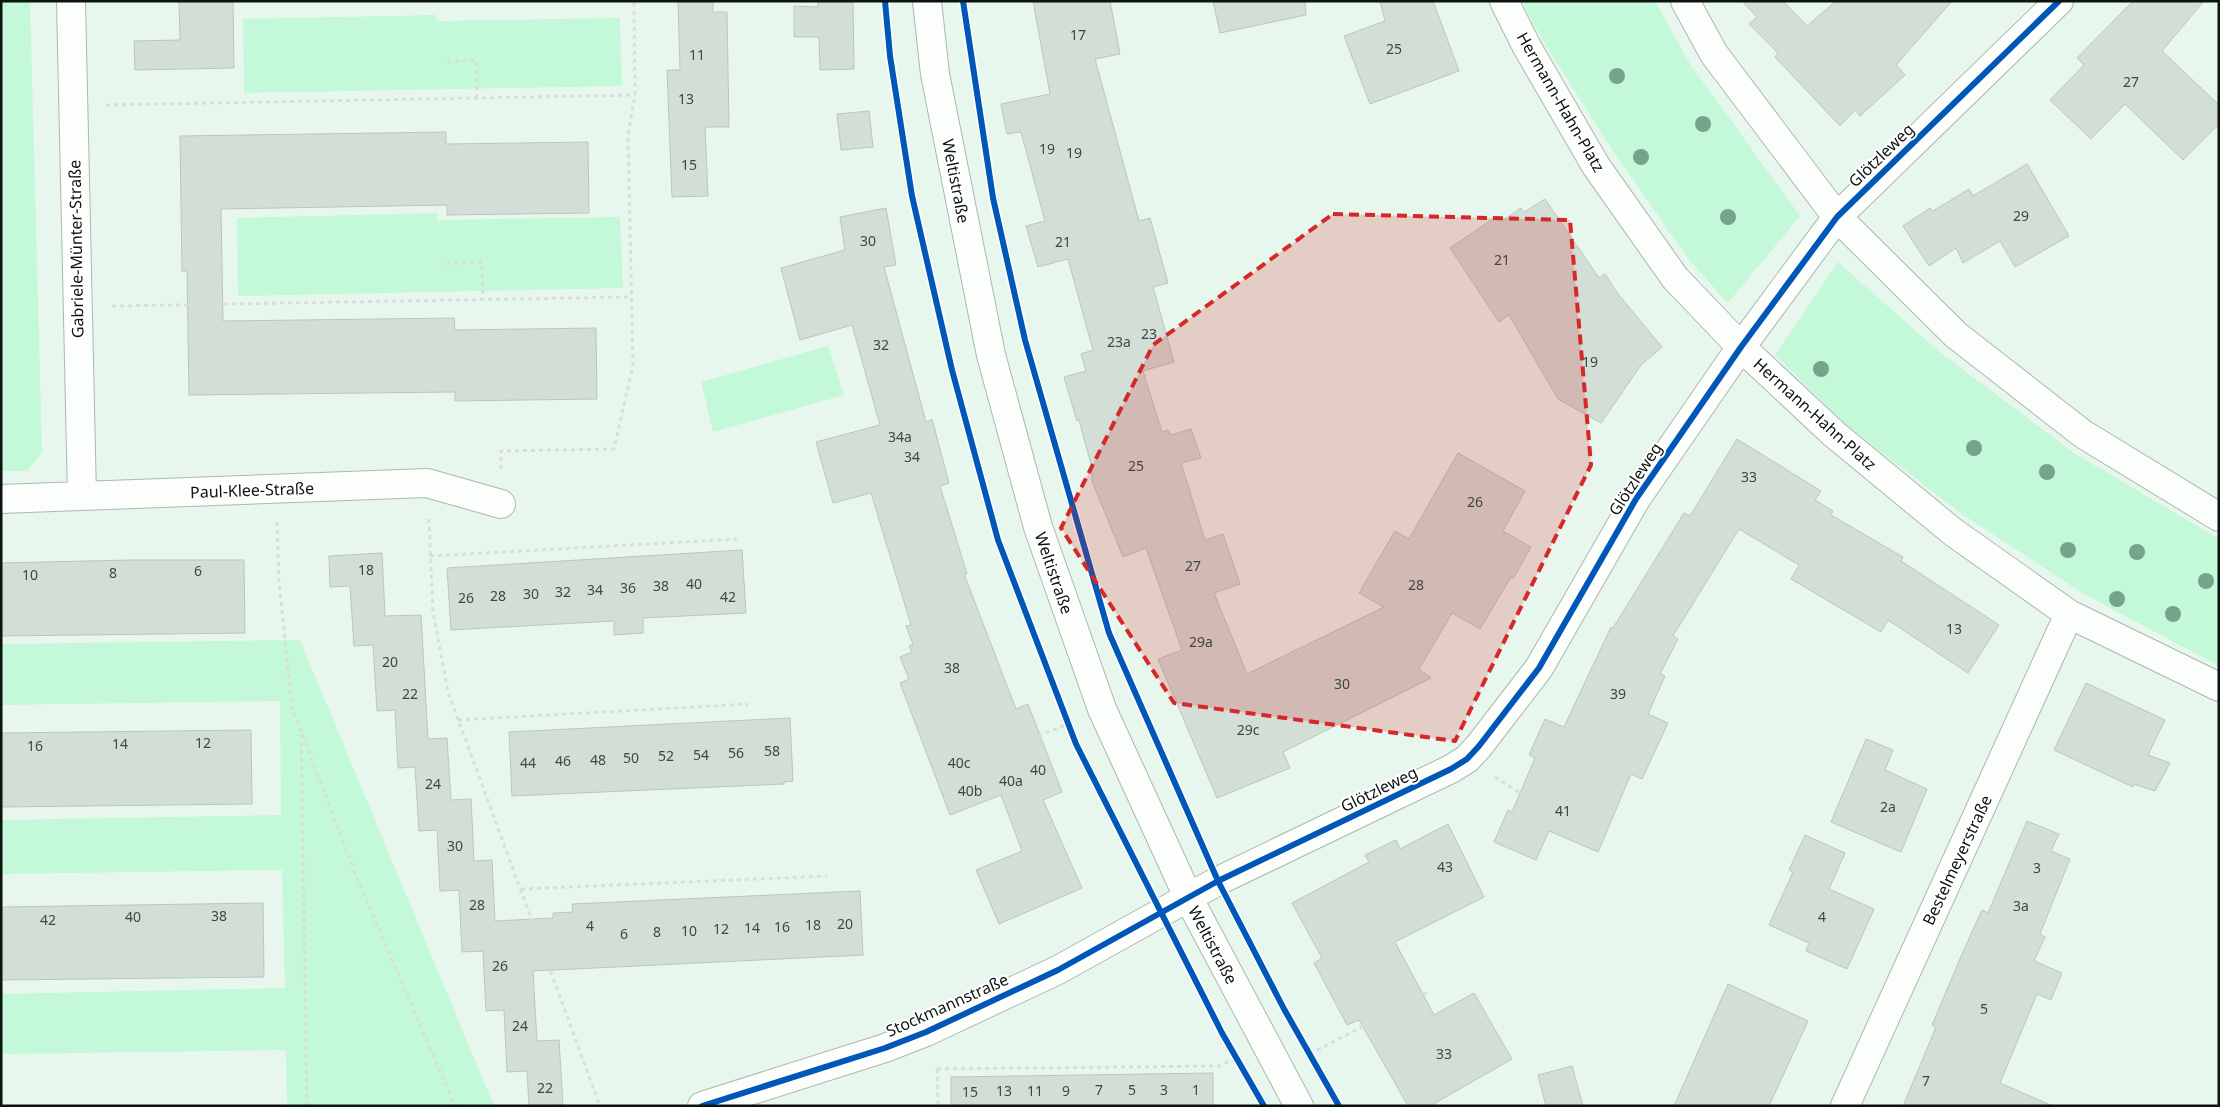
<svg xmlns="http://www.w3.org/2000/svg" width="2220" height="1107" font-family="'Noto Sans',sans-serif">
<rect width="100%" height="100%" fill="#e8f7ed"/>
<path fill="#c3f8d8" d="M1 1H30L42 452 27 471H1Z
M1522 1H1655L1690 64 1800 216 1728 303 1689 260 1611 148 1540 36Z
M436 15 437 21 620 18 622 86 244 93 243 19Z
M437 213V220L620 217 623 288 238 296 237 218Z
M1838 262 1942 354 2074 453 2219 539V666L2084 594 1962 514 1846 425 1775 355Z
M828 346 844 395 713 432 701 382Z
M300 640 494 1106H287L286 1050 1 1054V994L285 988 282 870 1 874V820L281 815 280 701 1 705V644Z"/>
<path fill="#d2ded6" stroke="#bac6be" d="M179 1H233L234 68 135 70 134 41 180 40Z
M678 1H713V12H727L729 127H705L708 196 672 197 667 70H680Z
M818 1H853L854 69 820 70 819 37H794V6L818 7Z
M1033 1H1110L1120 54 1095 59 1139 221 1150 218 1168 283 1153 287 1174 362 1143 371 1162 432 1168 430 1171 435 1191 429 1201 458 1181 463 1205 540 1223 534 1240 584 1214 593 1247 674 1384 607 1359 593 1395 531 1409 539 1458 453 1525 491 1503 531 1531 547 1513 579 1511 577 1480 629 1452 613 1419 669 1431 678 1283 752 1290 768 1217 798 1158 659 1182 650 1146 548 1123 557 1092 481V468L1079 420 1077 421 1064 377 1086 371 1081 354 1093 350 1068 259 1038 267 1026 226 1045 221 1021 132 1007 134 1001 104 1050 94Z
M1213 1H1305L1306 15 1220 33Z
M1380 1H1433L1459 71 1370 104 1344 36 1385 21Z
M1742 1H1783L1807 26 1836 1H1952L1896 65 1905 75 1860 116 1855 110 1840 126 1775 57 1778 53 1749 24 1757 17Z
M2133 1H2204L2162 51 2219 105V124L2183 160 2125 104 2091 139 2050 100 2084 65 2077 58Z
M869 111 873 147 841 150 837 114Z
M446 132V144L588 142 589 213 447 215V205L221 209 223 321 454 318 455 330 596 328 597 399 455 401V392L189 395 187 271H182L180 136Z
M2027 164 2069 236 2015 267 2000 241 1963 263 1956 248 1929 266 1903 226 1930 208 1933 211 1969 189 1973 196Z
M1545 199 1599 278 1605 274 1618 294 1662 347 1641 365 1601 423 1558 399 1509 315 1499 322 1450 248 1496 217 1500 222 1521 208 1524 212Z
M886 208 896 265 884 267 926 422 932 419 949 483 940 486 967 574H964L1016 709 1028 704 1062 792 1043 800 1082 888 999 924 976 870 1022 851 1001 795 950 815 900 683 909 679 900 657 912 652 909 646 913 644 906 626 911 625 871 493 833 503 816 442 880 425 852 325 800 340 781 268 845 250 840 217Z
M1737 439 1821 491 1815 500 1833 511 1831 515 1903 557 1901 561 1999 625 1968 673 1888 620 1881 632 1791 579 1799 565 1739 529 1673 636 1678 639 1660 674 1665 676 1648 714 1668 723 1642 779 1631 774 1598 852 1549 831 1536 860 1494 842 1508 810 1512 812 1535 758 1529 755 1545 719 1564 727 1611 627 1613 628 1684 513 1690 516Z
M742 550 746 613 643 618V633L614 635V621L451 630 447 568Z
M382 553 385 616 421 615 428 739 447 738 451 800 471 799 474 861 492 860 495 921 553 918V913L573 912 572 904 860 891 863 955 533 971 537 1041 559 1040 563 1105 529 1106 527 1071 507 1072 504 1010 486 1011 483 951 462 952 459 890 440 891 437 830 419 831 415 767 398 768 395 710 377 711 373 645 354 646 350 586 330 587 329 556Z
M131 560H244L245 633 1 636V563Z
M2086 683 2165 720 2148 755 2170 763 2155 791 2134 784 2133 787 2054 750Z
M790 718 793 781 784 782V784L512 796 509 732Z
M251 730 252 804 1 807V733Z
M1866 739 1893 750 1885 770 1927 789 1901 852 1831 822Z
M2027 821 2059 834 2051 851 2070 859 2040 934 2045 937 2034 961 2062 973 2051 1000 2037 994 2000 1083 2053 1106H1903L1936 1027 1932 1025 1962 954 1982 910 1988 913Z
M1448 824 1484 897 1395 942 1434 1015 1474 993 1512 1059 1430 1106H1408L1359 1020 1347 1025 1314 963 1322 958 1292 903 1369 862 1365 855 1396 840 1400 849Z
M1805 835 1845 853 1829 889 1874 909 1847 969 1806 951 1809 943 1769 925 1793 872 1789 870Z
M263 903 264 977 1 980V907Z
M1728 984 1808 1021 1798 1043 1769 1106H1674Z
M1572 1066 1583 1106H1546L1538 1075Z
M1213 1073V1106H951V1077Z"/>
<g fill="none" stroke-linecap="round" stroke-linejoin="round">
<defs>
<path id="street" d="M71 1 82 496
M927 1 935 74 991 355 1038 527 1102 709 1189 899 1299 1106
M1504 1 1527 47 1596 166 1675 278 1741 347 1834 434 1953 532 2069 614 2219 687
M1685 1 1714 54 1837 217 1956 335 2083 434 2219 517
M1 499 427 483 501 504
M702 1106 885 1048 926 1032 1058 970 1218 881 1451 769 1467 759 1479 746 1539 668 1636 499 1741 347 1837 217 2059 1
M1845 1106 2069 614"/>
</defs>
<use href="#street" stroke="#acb7af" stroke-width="30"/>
<path stroke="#dadeda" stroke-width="3" stroke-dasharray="4 4" stroke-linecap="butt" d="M447 62 477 60V99
M106 105 635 95
M446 264 482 262 483 299
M112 306 631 297
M501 469V451L614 449 633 365 628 135 635 95 634 1
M429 519 433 612 448 692 600 1106
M277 522 279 582 292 708 357 878 455 1106
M430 556 737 539
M458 720 748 704
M301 734 307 1106
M950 741 982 728 992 754 1071 723
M1495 777 1520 793
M521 889 827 876
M1310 1054 1427 993
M937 1069 1218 1066 1235 1059
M937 1069 938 1106"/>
<use href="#street" stroke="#fcfefc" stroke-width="28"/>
<defs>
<path id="cycleway" d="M885 1 890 56 912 196 952 370 998 540 1076 744 1222 1033 1264 1106
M963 1 993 198 1025 340 1109 633 1218 881 1284 1009 1339 1106
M702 1106 885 1048 926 1032 1058 970 1218 881 1451 769 1467 759 1479 746 1539 668 1636 499 1741 347 1837 217 2059 1"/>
</defs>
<use href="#cycleway" stroke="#fff" stroke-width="9"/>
<use href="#cycleway" stroke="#0057b8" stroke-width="6"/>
</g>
<g fill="#76a38c">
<circle cx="1617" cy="76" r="8"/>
<circle cx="1703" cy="124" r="8"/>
<circle cx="1641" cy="157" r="8"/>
<circle cx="1728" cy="217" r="8"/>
<circle cx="1821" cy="369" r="8"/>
<circle cx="1974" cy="448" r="8"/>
<circle cx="2047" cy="472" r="8"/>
<circle cx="2068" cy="550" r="8"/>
<circle cx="2137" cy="552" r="8"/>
<circle cx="2206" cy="581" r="8"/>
<circle cx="2117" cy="599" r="8"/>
<circle cx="2173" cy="614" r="8"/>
</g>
<path fill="#d62828" fill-opacity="0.2" stroke="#d62828" stroke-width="4" stroke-dasharray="10 6" stroke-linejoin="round" d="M1333 214 1570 220 1591 465 1455 741 1174 703 1061 528 1153 345Z"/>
<g text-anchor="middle" stroke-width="4" stroke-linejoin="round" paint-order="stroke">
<g font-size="14" fill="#3e4841">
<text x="1078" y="40">17</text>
<text x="1394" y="54">25</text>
<text x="697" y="60">11</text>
<text x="2131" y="87">27</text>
<text x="686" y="104">13</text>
<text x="1047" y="154">19</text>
<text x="1074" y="158">19</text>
<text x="689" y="170">15</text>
<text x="2021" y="221">29</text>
<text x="868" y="246">30</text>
<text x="1063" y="247">21</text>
<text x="1502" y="265">21</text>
<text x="1149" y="339">23</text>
<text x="1119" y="347">23a</text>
<text x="881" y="350">32</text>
<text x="1590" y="367">19</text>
<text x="900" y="442">34a</text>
<text x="912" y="462">34</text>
<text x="1136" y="471">25</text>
<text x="1749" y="482">33</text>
<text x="1475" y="507">26</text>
<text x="1193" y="571">27</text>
<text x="366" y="575">18</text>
<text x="198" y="576">6</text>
<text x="113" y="578">8</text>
<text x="30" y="580">10</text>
<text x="694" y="589">40</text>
<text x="1416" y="590">28</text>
<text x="661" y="591">38</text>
<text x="628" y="593">36</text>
<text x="595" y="595">34</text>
<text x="563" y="597">32</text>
<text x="531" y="599">30</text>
<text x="498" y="601">28</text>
<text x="728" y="602">42</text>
<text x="466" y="603">26</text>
<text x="1954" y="634">13</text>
<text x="1201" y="647">29a</text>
<text x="390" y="667">20</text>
<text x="952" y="673">38</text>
<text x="1342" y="689">30</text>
<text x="410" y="699">22</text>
<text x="1618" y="699">39</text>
<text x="1248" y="735">29c</text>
<text x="203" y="748">12</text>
<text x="120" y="749">14</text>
<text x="35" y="751">16</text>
<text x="772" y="756">58</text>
<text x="736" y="758">56</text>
<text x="701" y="760">54</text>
<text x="666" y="761">52</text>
<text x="631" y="763">50</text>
<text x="598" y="765">48</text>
<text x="563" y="766">46</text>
<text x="528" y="768">44</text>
<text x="959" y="768">40c</text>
<text x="1038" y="775">40</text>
<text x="1011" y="786">40a</text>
<text x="433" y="789">24</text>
<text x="970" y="796">40b</text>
<text x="1888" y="812">2a</text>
<text x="1563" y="816">41</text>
<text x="455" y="851">30</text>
<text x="1445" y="872">43</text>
<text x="2037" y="873">3</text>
<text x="477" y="910">28</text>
<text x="2021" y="911">3a</text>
<text x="219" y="921">38</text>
<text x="133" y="922">40</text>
<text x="1822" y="922">4</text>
<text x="48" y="925">42</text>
<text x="845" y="929">20</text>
<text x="813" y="930">18</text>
<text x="590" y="931">4</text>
<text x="782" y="932">16</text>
<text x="752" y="933">14</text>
<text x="721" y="934">12</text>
<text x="689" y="936">10</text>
<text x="657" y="937">8</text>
<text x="624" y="939">6</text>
<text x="500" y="971">26</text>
<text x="1984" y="1014">5</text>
<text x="520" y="1031">24</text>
<text x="1444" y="1059">33</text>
<text x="1926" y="1086">7</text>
<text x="545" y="1093">22</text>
<text x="1099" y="1095">7</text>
<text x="1132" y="1095">5</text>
<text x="1164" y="1095">3</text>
<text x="1196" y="1095">1</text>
<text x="1004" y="1096">13</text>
<text x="1035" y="1096">11</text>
<text x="1066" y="1096">9</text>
<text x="970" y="1097">15</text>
</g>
<g font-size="16" fill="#0b140e" stroke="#fff">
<text transform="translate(1561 102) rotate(60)" y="6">Hermann-Hahn-Platz</text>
<text transform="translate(1881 155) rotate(-44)" y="6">Glötzleweg</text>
<text transform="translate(956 181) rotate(79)" y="6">Weltistraße</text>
<text transform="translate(76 249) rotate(-91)" y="6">Gabriele-Münter-Straße</text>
<text transform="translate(1815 414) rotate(42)" y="6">Hermann-Hahn-Platz</text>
<text transform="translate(1635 479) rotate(-57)" y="6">Glötzleweg</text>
<text transform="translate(252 490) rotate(-2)" y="6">Paul-Klee-Straße</text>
<text transform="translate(1054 573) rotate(71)" y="6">Weltistraße</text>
<text transform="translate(1379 789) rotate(-26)" y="6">Glötzleweg</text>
<text transform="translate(1957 860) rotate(-65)" y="6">Bestelmeyerstraße</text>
<text transform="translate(1213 945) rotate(62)" y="6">Weltistraße</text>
<text transform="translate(947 1005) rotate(-24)" y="6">Stockmannstraße</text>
</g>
</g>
<rect width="2220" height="1107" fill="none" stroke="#0b140e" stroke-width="5"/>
</svg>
